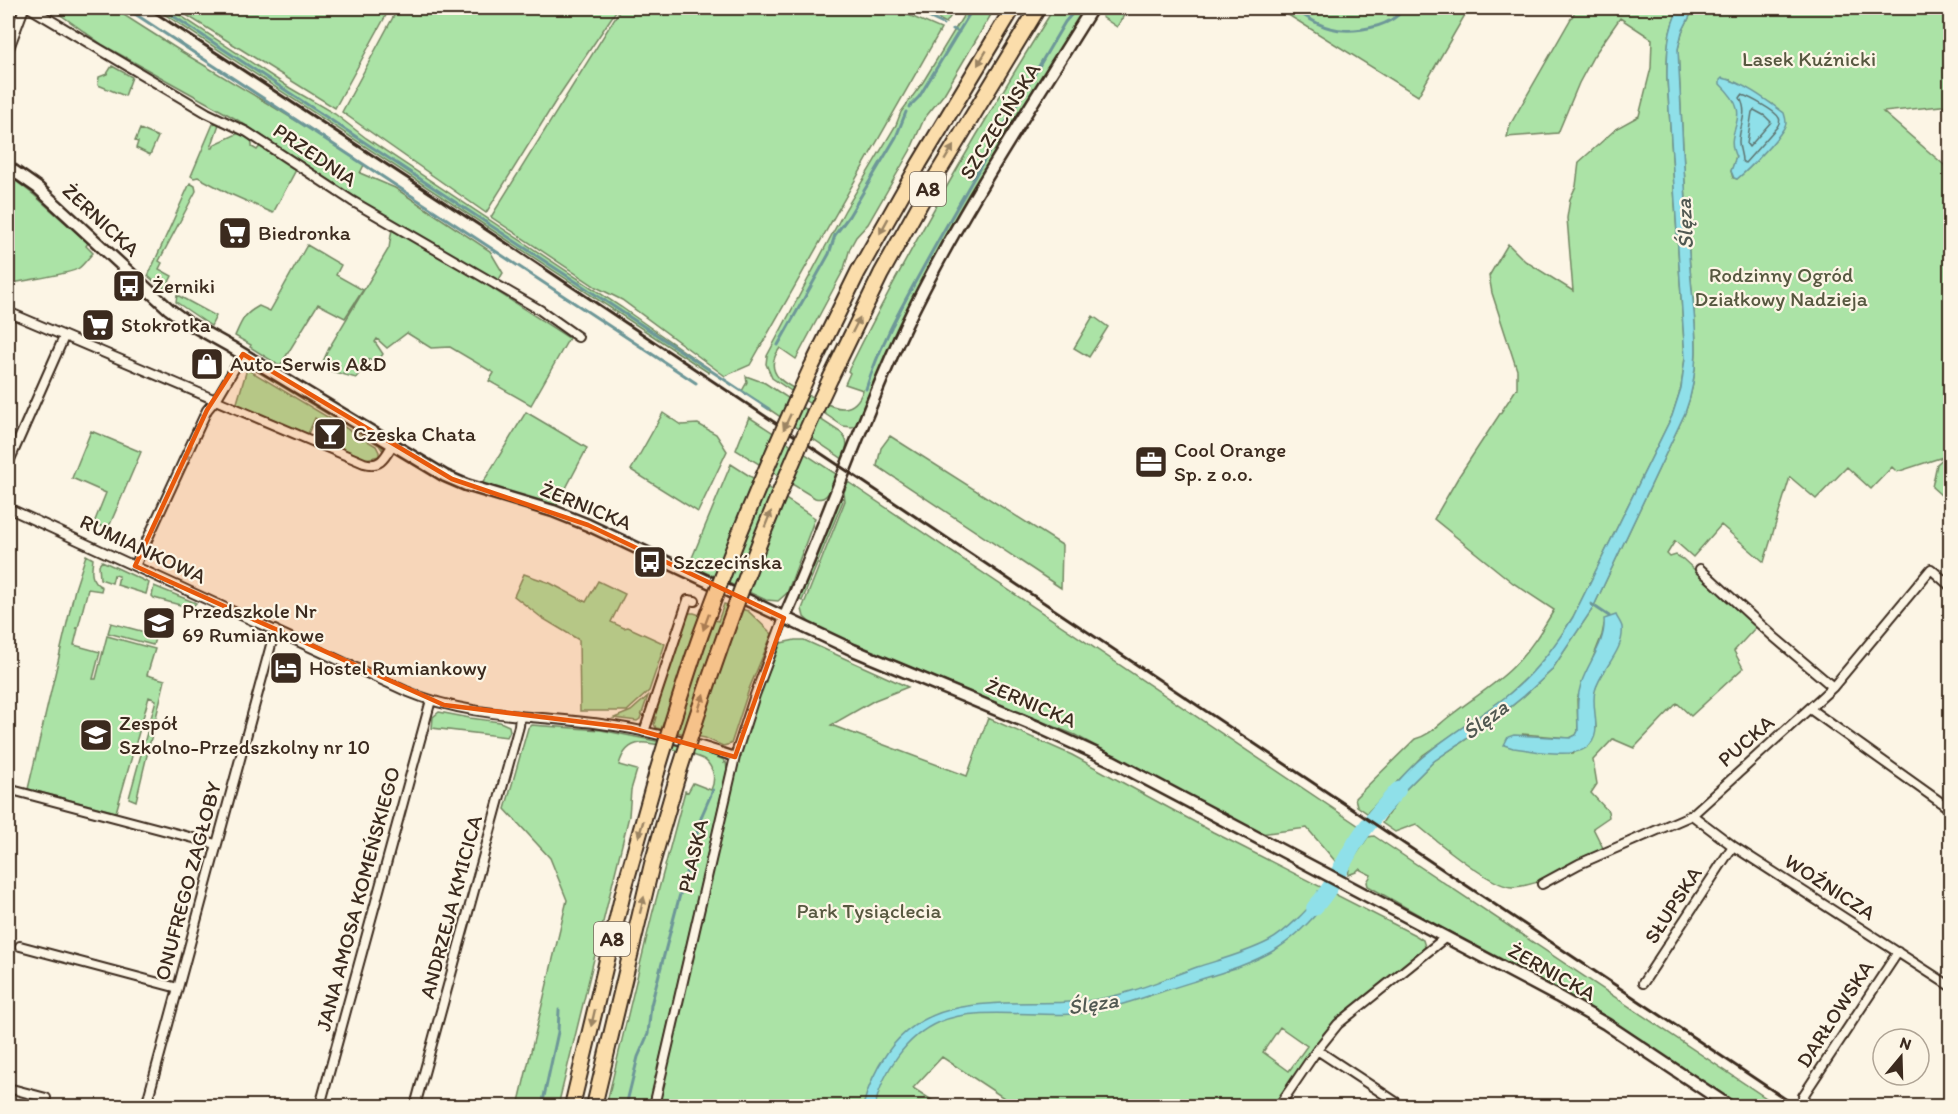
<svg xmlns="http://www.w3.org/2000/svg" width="1958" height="1114" font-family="Itim,sans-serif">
<rect width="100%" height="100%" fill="#fcf5e5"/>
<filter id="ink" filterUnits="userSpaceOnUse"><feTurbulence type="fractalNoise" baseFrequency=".0167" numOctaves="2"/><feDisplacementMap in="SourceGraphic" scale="12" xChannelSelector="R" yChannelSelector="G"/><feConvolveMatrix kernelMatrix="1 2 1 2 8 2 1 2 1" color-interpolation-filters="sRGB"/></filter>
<g filter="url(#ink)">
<path fill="#abe3a6" stroke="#738662" stroke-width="1.5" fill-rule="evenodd" d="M51 8H113L182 52 315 132 364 165 360 173 395 188 490 251 503 273 493 289 569 338 531 405 489 381 494 373 450 347 431 348 407 333 387 348 377 339 375 342 383 354 377 362 369 359 356 378 320 368 329 348 389 248 393 222 236 119 103 45Z
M155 8H169L290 88 335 114 366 138 621 307 701 363 710 369 709 373Z
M175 8H390L335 108Z
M398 8H618L560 94 486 213 342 112Z
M621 8H892L941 29 750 365 725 376 622 300 596 287 491 217Z
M919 8H956L946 23Z
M968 8H995L944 94 924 119 910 151 868 224 856 237 850 248 844 269 796 359 780 348C759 376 792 388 812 397 822 401 833 409 844 408 855 407 860 399 863 390L845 384 850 373 848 371C910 246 980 126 1054 8H1087L951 226 903 319 858 423 852 427 843 426 772 378 766 364 767 356 845 210 896 125 901 112 923 82Z
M1107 8H1122L1126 12 1117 27 1102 17Z
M1277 8H1469L1418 96Z
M1577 8H1679C1667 30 1667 53 1667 78L1685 358 1681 388 1672 416 1573 617 1555 646 1533 672 1506 697 1423 755 1367 813 1357 806 1355 798 1415 739C1430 735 1438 725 1450 716 1471 699 1494 686 1513 667 1530 650 1542 630 1554 610L1513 583 1434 519 1459 476 1517 388V370L1492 293 1489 276 1508 244 1525 261 1573 291 1567 218 1570 199 1576 186 1579 162 1617 128 1639 116 1651 68 1652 39 1620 18 1593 57 1579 83 1558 133 1507 137 1510 125Z
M1694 8H1950V105L1883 112 1950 170V503L1932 487 1937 464 1946 456 1897 472 1892 467 1871 489 1847 467 1816 499 1790 477 1764 562 1721 525 1693 557 1675 541 1667 554 1670 557 1676 555 1683 559 1756 627 1734 651 1743 668 1691 716 1677 703 1634 748 1613 739 1593 760 1597 784 1591 793 1608 811 1609 817 1593 828 1603 848C1577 864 1545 885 1513 887 1492 888 1434 839 1416 824L1395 832 1382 823 1403 792 1434 761 1495 720 1524 696 1551 671 1593 608 1685 413C1705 360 1692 309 1689 254 1685 186 1681 117 1678 49L1682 32ZM1731 80 1772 104 1756 161 1737 179 1733 178 1731 171C1738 157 1740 126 1738 110 1737 96 1728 99 1731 80ZM1604 625 1619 641C1613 659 1594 681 1593 699 1593 708 1595 718 1596 728L1573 754 1522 734 1570 738 1576 735 1578 731 1577 699 1602 635Z
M112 66 132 77 125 96 98 85 99 77 107 74Z
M216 123 219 124 211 148H213L215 144 239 133C246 136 253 138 252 147L257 150 261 145 297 168 273 213 228 193 198 177 194 178 191 176 213 124Z
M140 129 158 137 150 155 136 148 138 142 135 141Z
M8 175 34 195 88 243 86 246 93 253C88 258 84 264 79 268 70 275 23 280 8 284Z
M190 183 195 186 196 191 159 261 162 263 159 269 172 276 167 286 162 288 148 276Z
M307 245 341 265 336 275 363 290 345 318 318 304 280 366 250 347 251 345 235 336C242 320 244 314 259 306L270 311Z
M177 295 216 316 211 326 176 302Z
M1093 316 1108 327 1089 357 1074 348Z
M246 362 382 444 383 451 379 445 243 363Z
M247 369 376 446 379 452V456L366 459 334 448 341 432 315 418 307 436 236 406Z
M746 376 765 383 840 432C850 441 847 447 843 459L742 391 747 382Z
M526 412 587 448 556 507 482 484Z
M663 413 681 425 698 424 716 434 727 451 698 512 631 470Z
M749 417 836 474C832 485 829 502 815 498L736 450Z
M91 431 141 452 108 529 94 523 106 493 72 478Z
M890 436 1062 545 1061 588 877 466 881 448Z
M731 464 815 518 787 593 778 601 766 600 689 565Z
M848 482 1359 826 1338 861 1336 862 1307 828 1260 834 1075 735 810 626 811 624 804 617 802 609 845 501 844 492Z
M841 493 843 501 802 601 798 599Z
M86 555 93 559C91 571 90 582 102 587L101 591 88 589 78 628H76L78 629 74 645 100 652 93 679H96L107 636 155 649 147 675 165 680 136 801 129 798 156 700 149 697 116 812 28 789 75 589Z
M102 561 149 583 146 594 117 585 119 576 114 575 112 583 100 579 99 565Z
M524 574 550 583 586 602 598 581 625 594 611 622 624 628 628 627 665 644 649 691 627 711H580L579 640 542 618 514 596Z
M154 586 196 603 191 608 154 598 152 596Z
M724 604 748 611 772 634 749 689 731 744 723 746 705 738 656 728 654 724 656 717 653 716 686 615 688 613H694L718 621Z
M111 623 156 635 153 645 108 633Z
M795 640H804L908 687 875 700 831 725 967 776 988 718 1072 755 1213 832 1415 935 1423 940 1426 950 1334 1021 1324 1033 1275 1106H1016L942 1057 913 1088 941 1106H658L738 758 756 703 781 643ZM1280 1027 1307 1046 1289 1071 1263 1052Z
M648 696 640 719 637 721 614 718 631 711Z
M439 712 470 718 500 722 509 726 510 731 507 737 432 728 433 717Z
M531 725 601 730 701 750 724 760V763L726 762 727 770 649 1106H606L652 915 685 791 688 792 693 783 711 790C715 781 715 772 708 763 703 756 690 755 682 752 658 745 628 730 619 765L637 770 631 790 629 816 558 1106H518L567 900 550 858 505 809 528 728Z
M1374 836 1778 1106H1739L1590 1008 1426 919 1368 886 1367 882 1371 875 1359 869 1356 872 1348 875 1350 864 1368 837Z"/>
<path fill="#8fe0e9" stroke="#6d9798" stroke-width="1.5" d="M1679 8H1694L1682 32 1678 49C1681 117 1685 186 1689 254 1692 309 1705 360 1685 413L1593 608 1551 671 1524 696 1494 720 1434 761 1403 792 1391 811 1380 802C1394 786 1408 768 1425 755 1450 734 1478 718 1504 698 1533 676 1554 648 1573 617L1672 416 1681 388 1685 358 1667 78C1667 53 1667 30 1679 8Z
M1722 78C1741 81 1769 102 1784 113 1785 116 1786 121 1786 123 1784 134 1747 171 1737 179L1734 178 1731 171 1736 157C1721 127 1758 120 1720 84V80Z
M1616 615C1617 618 1621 623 1622 627 1625 651 1600 670 1595 691 1590 709 1605 735 1586 748 1570 759 1533 750 1513 748L1504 745 1508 737 1514 735 1570 738 1576 735 1578 731C1578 715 1576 699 1581 684 1588 662 1606 643 1604 619Z
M1324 889 1333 894C1317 914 1300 934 1278 948 1246 968 1202 978 1167 990 1136 1000 1107 1011 1074 1014 1032 1017 977 1006 939 1022 906 1036 882 1073 875 1106H863C868 1086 875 1070 887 1053 934 984 1023 1010 1093 1000 1129 995 1164 979 1197 967 1222 959 1246 953 1269 941 1282 934 1316 905 1318 891Z"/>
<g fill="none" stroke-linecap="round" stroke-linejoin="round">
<path stroke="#5d736f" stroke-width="1.5" d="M1742 95C1749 97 1776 111 1779 118 1781 121 1779 124 1777 127L1745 163 1742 161C1742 154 1739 149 1739 142 1739 125 1749 114 1740 98Z
M1754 110 1765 116 1771 122 1749 147 1747 144 1752 112Z"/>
<path stroke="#6d9798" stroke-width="3" d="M126 8 696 383
M161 8 769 409
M909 8 943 24
M1292 8C1304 15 1316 25 1330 28 1348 33 1376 29 1391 20 1397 17 1401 12 1406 8
M953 29 959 32
M909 107 919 97 973 8
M778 345 829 254 835 235 849 216 896 137 906 112
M866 389C880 343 906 299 929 257 973 178 1019 100 1065 22L1077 8
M1591 604 1609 616
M542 1106 558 1032 559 1010
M626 1106 638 1057 648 1034 651 1005 679 898 702 815 713 790"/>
<path stroke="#8fe0e9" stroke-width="16" d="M1314 908C1334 887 1343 860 1359 837 1370 820 1385 805 1398 790"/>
<defs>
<path id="street" d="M30 8 207 113 247 132 352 201 540 310 578 337
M8 51 24 8
M8 312 364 463C381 468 385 457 393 444
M8 464 64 337
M8 508 406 691C470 718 534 715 601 724 647 730 691 742 735 757
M135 566 207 410 217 398 243 354
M1700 569 1774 637 1833 687
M1810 709 1950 809
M644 732 688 600 695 601
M8 789 216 844
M1692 815 1733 846 1950 986
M1542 884 1579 864 1692 815 1833 687 1931 569 1950 586
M20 946 178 988
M1643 983 1733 846
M1317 1050 1402 1106
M8 1088 46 1098
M1803 1096 1898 952
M146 1106 275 630
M320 1106 431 700
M415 1106 519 726 520 716
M654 1106 735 757 755 695 784 618
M1279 1106 1317 1050 1338 1024 1446 937"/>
<path id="secondary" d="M8 167 38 188 169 309 188 323 231 347 445 476 466 485 553 511 588 525 853 650 1038 727 1112 761 1557 996 1606 1024 1729 1106
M784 618C827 523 860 423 904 329 957 217 1027 113 1092 8"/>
<path id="highway" d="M811 368 858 272 919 164 1013 8
M831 377 881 274 930 186 1038 8
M572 1106 624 889 657 772
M594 1106 652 864 677 778"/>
</defs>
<use href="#street" stroke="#3b2a1e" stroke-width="12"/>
<use href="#secondary" stroke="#3b2a1e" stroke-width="15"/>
<use href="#highway" stroke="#3b2a1e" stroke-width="18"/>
<use href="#street" stroke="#fcf5e5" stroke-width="8"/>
<use href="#secondary" stroke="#fcf5e5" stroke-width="10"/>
<use href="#highway" stroke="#fbddab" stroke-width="14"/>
<path stroke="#3b2a1e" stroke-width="3" d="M148 8 514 248 1796 1106"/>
<defs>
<path id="highway-bridge" d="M657 772C671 726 685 679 701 634 734 543 771 455 811 368
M677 778C720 641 769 507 831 377"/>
</defs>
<use href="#highway-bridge" stroke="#3b2a1e" stroke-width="18" stroke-linecap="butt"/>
<use href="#highway-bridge" stroke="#fbddab" stroke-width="14"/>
</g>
<defs><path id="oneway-solid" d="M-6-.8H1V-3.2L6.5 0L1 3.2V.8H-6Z" transform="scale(1.5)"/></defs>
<g fill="#9b8464">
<use href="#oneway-solid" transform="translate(982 58) rotate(121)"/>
<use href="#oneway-solid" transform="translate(949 153) rotate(-59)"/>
<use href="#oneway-solid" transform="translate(884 226) rotate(119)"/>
<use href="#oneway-solid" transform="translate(856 325) rotate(-64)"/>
<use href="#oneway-solid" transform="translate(787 422) rotate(115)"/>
<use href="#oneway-solid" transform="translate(768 519) rotate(-68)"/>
<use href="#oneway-solid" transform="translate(706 622) rotate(110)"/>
<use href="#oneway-solid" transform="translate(701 702) rotate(-72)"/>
<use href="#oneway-solid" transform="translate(641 829) rotate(106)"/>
<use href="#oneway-solid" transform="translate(642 905) rotate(-76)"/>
<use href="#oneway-solid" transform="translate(593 1018) rotate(103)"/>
</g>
<use fill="#9c9082" href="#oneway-solid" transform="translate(188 453) rotate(116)"/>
</g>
<path fill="#e8590c" fill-opacity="0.2" stroke="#e8590c" stroke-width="4.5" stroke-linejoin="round" d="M243 354 452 479 588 525 784 618 735 757 631 728 444 705 135 566 207 410Z"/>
<defs>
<symbol id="supermarket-square" viewBox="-11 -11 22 22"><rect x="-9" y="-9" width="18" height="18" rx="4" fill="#3b2a1e" stroke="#fcf5e5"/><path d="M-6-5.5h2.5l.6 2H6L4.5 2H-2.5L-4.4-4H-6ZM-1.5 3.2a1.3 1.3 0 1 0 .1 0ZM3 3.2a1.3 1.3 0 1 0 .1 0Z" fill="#fff"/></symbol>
<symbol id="bus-square" viewBox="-11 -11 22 22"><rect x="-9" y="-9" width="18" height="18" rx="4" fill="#3b2a1e" stroke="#fcf5e5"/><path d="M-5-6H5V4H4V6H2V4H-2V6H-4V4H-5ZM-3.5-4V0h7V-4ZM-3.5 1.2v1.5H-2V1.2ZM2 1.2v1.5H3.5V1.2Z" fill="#fff"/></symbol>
<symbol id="shop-square" viewBox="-11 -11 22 22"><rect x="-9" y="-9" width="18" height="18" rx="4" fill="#3b2a1e" stroke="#fcf5e5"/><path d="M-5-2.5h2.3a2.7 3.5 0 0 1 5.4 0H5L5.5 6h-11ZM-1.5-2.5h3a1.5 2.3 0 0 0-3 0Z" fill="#fff"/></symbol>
<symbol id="bar-square" viewBox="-11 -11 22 22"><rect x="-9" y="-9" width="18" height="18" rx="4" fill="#3b2a1e" stroke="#fcf5e5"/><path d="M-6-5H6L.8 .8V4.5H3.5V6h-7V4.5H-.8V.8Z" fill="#fff"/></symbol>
<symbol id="office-square" viewBox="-11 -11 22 22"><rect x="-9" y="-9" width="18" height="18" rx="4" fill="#3b2a1e" stroke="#fcf5e5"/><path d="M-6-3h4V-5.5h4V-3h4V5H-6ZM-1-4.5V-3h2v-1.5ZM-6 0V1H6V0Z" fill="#fff"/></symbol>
<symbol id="school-square" viewBox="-11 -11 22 22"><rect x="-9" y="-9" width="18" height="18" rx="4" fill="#3b2a1e" stroke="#fcf5e5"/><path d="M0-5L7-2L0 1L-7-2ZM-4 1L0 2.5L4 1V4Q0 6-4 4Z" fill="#fff"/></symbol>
<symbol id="hotel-square" viewBox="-11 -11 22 22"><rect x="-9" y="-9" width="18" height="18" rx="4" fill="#3b2a1e" stroke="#fcf5e5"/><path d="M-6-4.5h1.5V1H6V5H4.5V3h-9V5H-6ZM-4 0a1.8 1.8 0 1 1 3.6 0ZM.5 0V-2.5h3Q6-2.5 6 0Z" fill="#fff"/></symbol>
</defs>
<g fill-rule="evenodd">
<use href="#supermarket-square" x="216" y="214" width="38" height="38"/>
<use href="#bus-square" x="110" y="267" width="38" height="38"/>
<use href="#supermarket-square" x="79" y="306" width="38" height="38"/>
<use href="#shop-square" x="188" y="345" width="38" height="38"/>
<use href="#bar-square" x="311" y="415" width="38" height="38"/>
<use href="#office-square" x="1132" y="443" width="38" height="38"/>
<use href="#bus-square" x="631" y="543" width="38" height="38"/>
<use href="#school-square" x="140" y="604" width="38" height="38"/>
<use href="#hotel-square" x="267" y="649" width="38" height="38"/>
<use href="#school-square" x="77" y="716" width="38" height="38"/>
</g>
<g text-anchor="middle" stroke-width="4.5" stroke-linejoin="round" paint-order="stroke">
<g fill="#fcf5e5" stroke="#75675a" stroke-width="1.5">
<rect x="910" y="172" width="36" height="34" rx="4.5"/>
<rect x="594" y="922" width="36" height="34" rx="4.5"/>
</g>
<g font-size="20" font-weight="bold" fill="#3b2a1e">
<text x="928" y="196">A8</text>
<text x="612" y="946">A8</text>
</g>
<g font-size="21" fill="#575840" stroke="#fcf5e5">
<text x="1809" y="66">Lasek Kuźnicki</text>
<text x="1781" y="282">Rodzinny Ogród<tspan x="1781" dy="24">Działkowy Nadzieja</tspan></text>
<text x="869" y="918">Park Tysiąclecia</text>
</g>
<g font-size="21" fill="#3b2a1e" stroke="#fcf5e5">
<text transform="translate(1000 121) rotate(-58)" y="7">SZCZECIŃSKA</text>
<text transform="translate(315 155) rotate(34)" y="7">PRZEDNIA</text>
<text transform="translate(101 220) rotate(43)" y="7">ŻERNICKA</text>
<text transform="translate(586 506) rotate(22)" y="7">ŻERNICKA</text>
<text transform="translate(143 549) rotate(25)" y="7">RUMIANKOWA</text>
<text transform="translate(1031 703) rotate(23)" y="7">ŻERNICKA</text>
<text transform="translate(1746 741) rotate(-41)" y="7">PUCKA</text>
<text transform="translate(693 856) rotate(-77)" y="7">PŁASKA</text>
<text transform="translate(188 881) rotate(-75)" y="7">ONUFREGO ZAGŁOBY</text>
<text transform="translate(1830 887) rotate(33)" y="7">WOŹNICZA</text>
<text transform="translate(358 899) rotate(-75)" y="7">JANA AMOSA KOMEŃSKIEGO</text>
<text transform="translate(1673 905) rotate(-57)" y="7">SŁUPSKA</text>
<text transform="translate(451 907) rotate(-75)" y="7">ANDRZEJA KMICICA</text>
<text transform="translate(1552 972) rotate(29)" y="7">ŻERNICKA</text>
<text transform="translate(1835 1014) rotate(-57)" y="7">DARŁOWSKA</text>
</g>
<g font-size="21" fill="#3b2a1e" stroke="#fcf5e5" text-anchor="start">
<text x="258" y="240">Biedronka</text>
<text x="152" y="293">Żerniki</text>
<text x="121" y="332">Stokrotka</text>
<text x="230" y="371">Auto-Serwis A&amp;D</text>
<text x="353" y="441">Czeska Chata</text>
<text x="1174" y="457">Cool Orange<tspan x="1174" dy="24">Sp. z o.o.</tspan></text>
<text x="673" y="569">Szczecińska</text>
<text x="182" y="618">Przedszkole Nr<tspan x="182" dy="24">69 Rumiankowe</tspan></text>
<text x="309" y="675">Hostel Rumiankowy</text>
<text x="119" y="730">Zespół<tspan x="119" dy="24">Szkolno-Przedszkolny nr 10</tspan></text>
</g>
<g font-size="22" font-style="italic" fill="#505851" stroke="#fcf5e5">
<text transform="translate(1684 224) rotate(-93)" y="8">Ślęza</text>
<text transform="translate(1485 719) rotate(-37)" y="8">Ślęza</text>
<text transform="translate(1093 1003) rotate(-9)" y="8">Ślęza</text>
</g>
</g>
<rect width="1958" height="1114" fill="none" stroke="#fcf5e5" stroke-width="30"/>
<rect x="15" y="15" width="1928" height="1084" fill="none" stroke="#3b2a1e" stroke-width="2" filter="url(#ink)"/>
<g transform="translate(1901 1057) rotate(19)"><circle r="28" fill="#fcf5e5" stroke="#afa495" stroke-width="1.5"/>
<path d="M0-4.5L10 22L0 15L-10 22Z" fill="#3b2a1e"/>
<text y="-9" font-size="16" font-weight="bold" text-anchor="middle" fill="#3b2a1e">N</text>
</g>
</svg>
